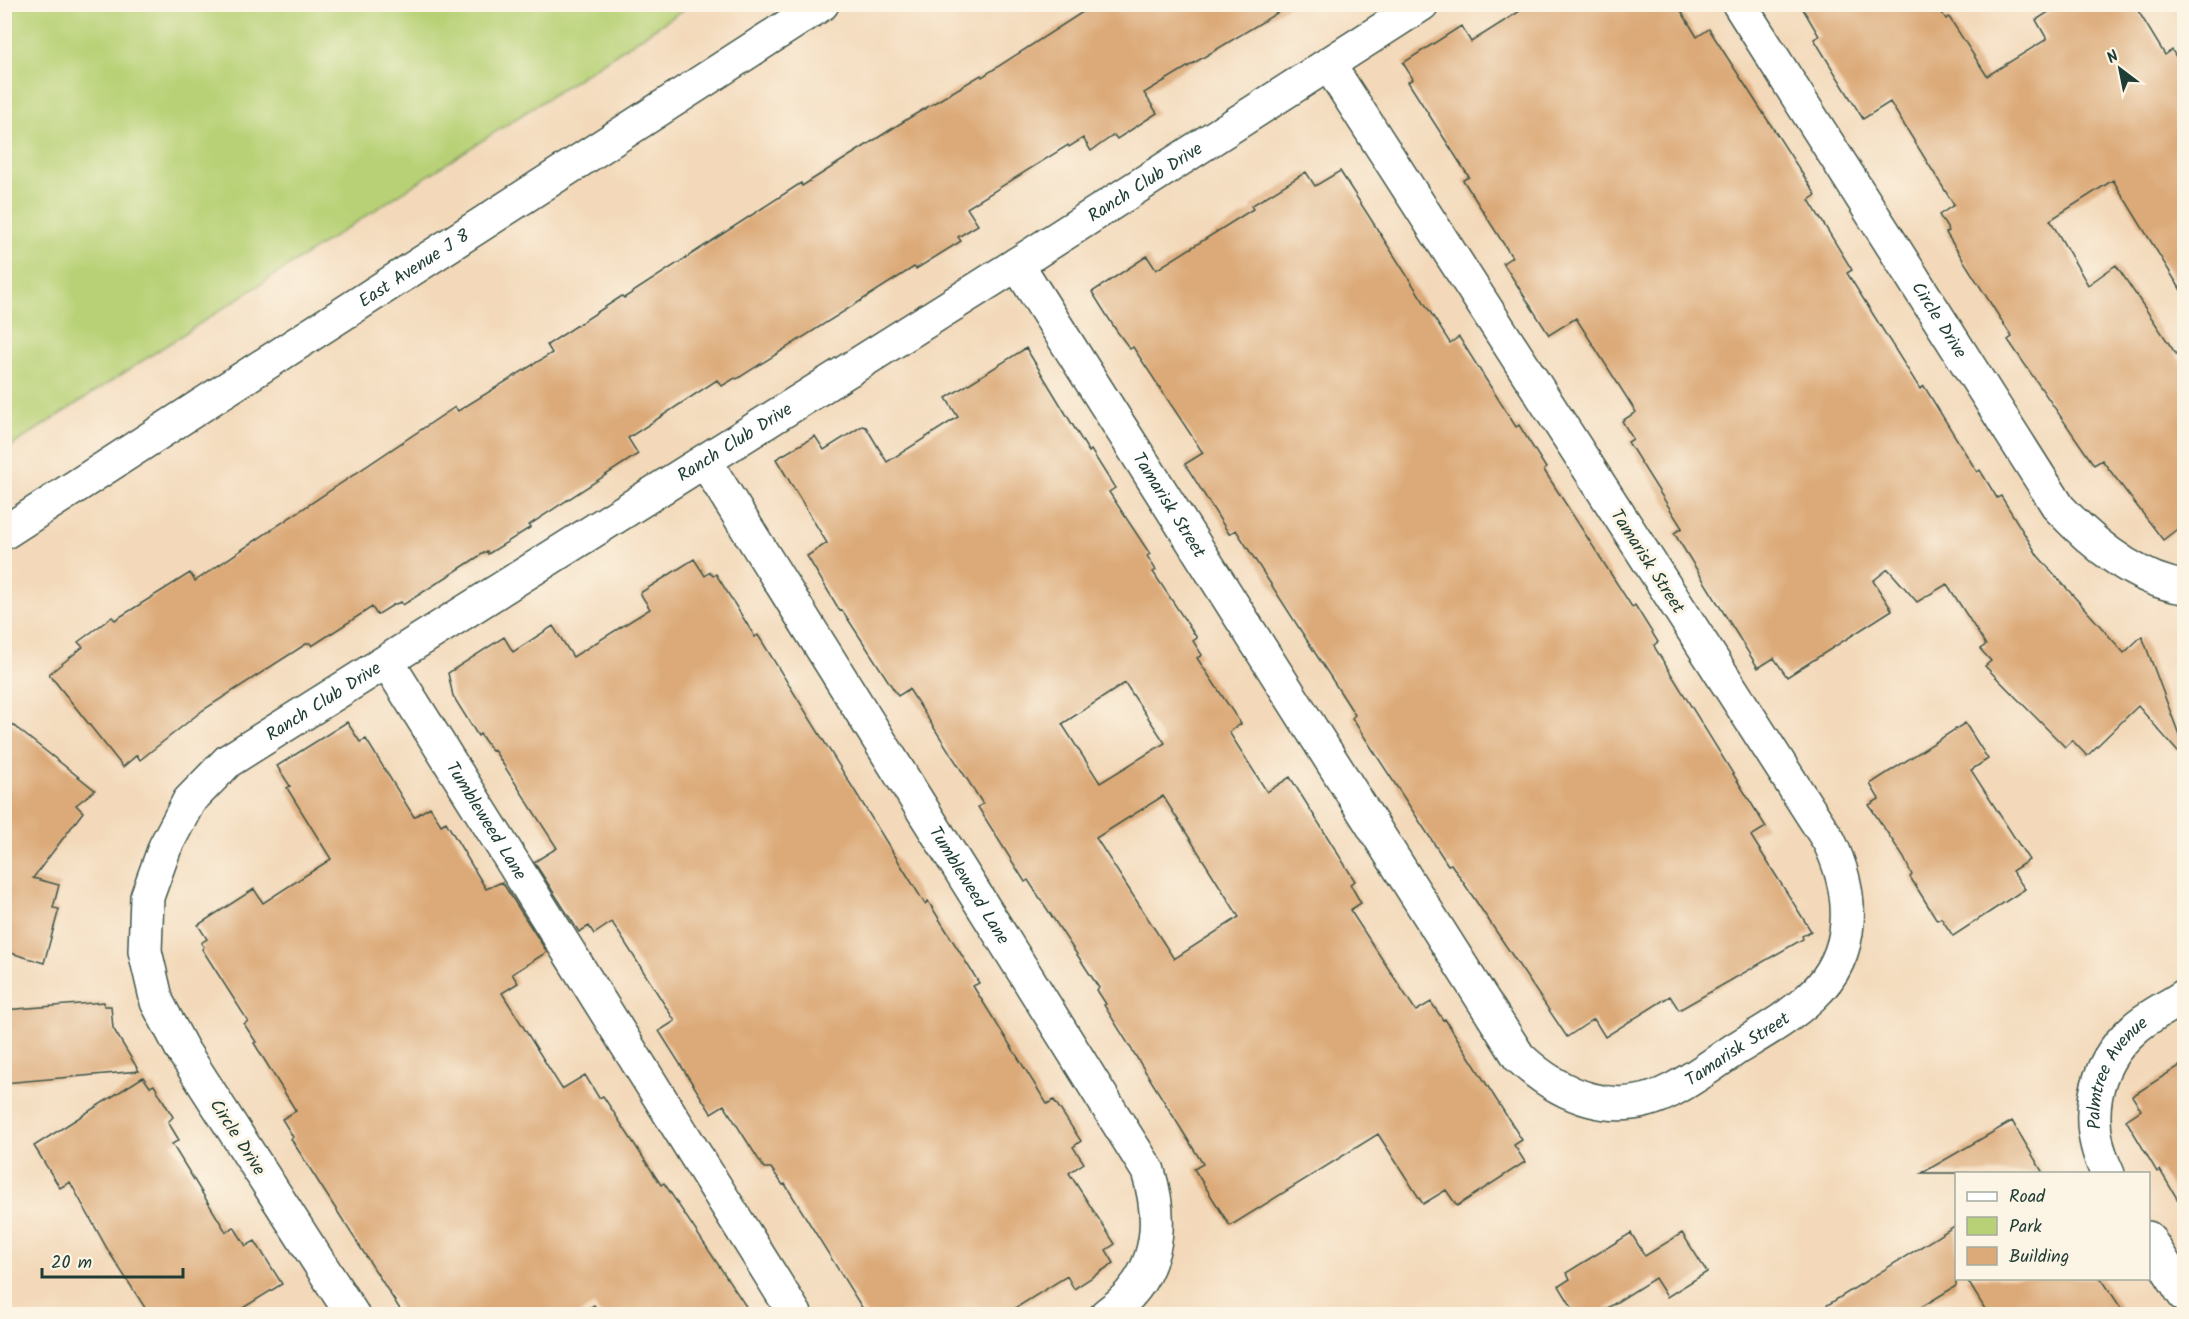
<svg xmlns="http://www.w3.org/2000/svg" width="2189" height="1319" font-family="Kalam,sans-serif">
<rect width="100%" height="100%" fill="#fcf5e5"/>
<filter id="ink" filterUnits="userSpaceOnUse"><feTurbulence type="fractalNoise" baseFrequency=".0167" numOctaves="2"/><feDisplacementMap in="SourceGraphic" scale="12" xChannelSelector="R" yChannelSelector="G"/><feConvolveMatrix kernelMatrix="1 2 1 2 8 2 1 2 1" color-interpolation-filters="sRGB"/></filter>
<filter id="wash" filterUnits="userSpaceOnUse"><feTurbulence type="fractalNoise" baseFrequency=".008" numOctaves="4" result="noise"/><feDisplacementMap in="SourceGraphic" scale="24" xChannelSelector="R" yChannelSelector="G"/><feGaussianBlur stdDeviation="1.35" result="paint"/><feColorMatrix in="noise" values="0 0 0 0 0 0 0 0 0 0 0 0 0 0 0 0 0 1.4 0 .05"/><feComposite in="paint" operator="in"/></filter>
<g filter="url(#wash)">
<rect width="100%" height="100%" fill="#f3d9ba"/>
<path fill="#b8d176" stroke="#6c8755" stroke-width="1.5" d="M5 4H691V5L5 450Z"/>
<g id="blocks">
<path fill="#dcaa79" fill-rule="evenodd" d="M1095 4H1292L1144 93 1157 113 1117 139 1114 135 1091 151 1083 138 1069 147 1068 145 967 208 978 225 958 237 961 241 916 269 914 267 737 379 735 378 722 386 717 380 628 438 638 454 529 525 531 527 488 554 487 551 403 605 401 602 393 605 377 615 372 607 312 646 310 643 306 644 203 710 140 760 137 755 123 767 49 674 83 647 78 642 112 617 115 620 190 573 195 581 455 407 458 411 552 353 547 345 622 296 624 298 801 183 802 186 909 118 981 75 982 77Z
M1531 4H1677L1697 37 1709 29 1816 195 1809 200 1852 270 1847 273 1920 389 1924 386 1977 472 1980 470 1997 498 2001 496 2038 556 2124 653 2142 636 2184 748V759L2138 706 2087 756 2072 740 2065 747 1985 666 1991 661 1980 649 1986 645 1947 584 1917 602 1888 569 1873 581 1892 610 1787 677 1774 658 1758 668 1674 533 1682 528 1628 442 1633 439 1622 421 1636 412 1576 318 1549 335 1503 263 1512 257 1463 180 1469 177 1408 82 1413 79 1403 63 1461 26 1471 42Z
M1800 4H1936L1946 19 1949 17 1987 76 2047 39 2036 20 2061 4H2134L2165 55 2172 50 2184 70V295L2113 180 2050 220 2088 285 2116 265 2184 366V524L2163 540 2102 460 2094 465 2008 340 2012 337 1946 233 1949 231 1939 215 1954 205 1890 102 1863 119 1814 39 1819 36Z
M1340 171 1450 343 1459 337 1516 427 1519 425 1546 468 1544 470 1632 607 1635 605 1658 642 1654 645 1655 648 1766 827 1751 836 1811 931 1802 936 1803 939 1679 1010 1670 996 1605 1037 1594 1019 1567 1037 1451 864 1448 865 1352 718 1355 715 1236 530 1229 534 1185 464 1203 453 1133 347 1130 349 1116 330 1092 292 1147 256 1156 270 1253 209 1251 206 1306 172 1315 186Z
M1026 348 1089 452 1091 450 1115 488 1109 492 1150 554 1147 556 1156 570 1153 572 1197 638 1193 641 1202 655 1197 658 1241 724 1229 732 1267 792 1290 777 1355 881 1350 884 1361 903 1350 910 1416 1011 1431 1002 1443 1020 1445 1019 1522 1140 1514 1145 1525 1162 1457 1206 1446 1190 1423 1204 1378 1134 1230 1226 1194 1169 1203 1164 1104 1005 1106 1004 1097 990 1099 988 1028 880 1025 882 978 807 983 804 909 689 898 696 842 610 840 611 807 556 827 543 776 459 815 436 824 450 862 426 866 427 887 462 958 417 946 398ZM1125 683 1165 743 1100 783 1062 724ZM1163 796 1239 917 1174 959 1096 838Z
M694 559 705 576 710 572 713 576 716 574 755 637 758 635 925 904 928 901 979 983 973 986 1047 1104 1054 1100 1081 1141 1073 1147 1084 1163 1069 1173 1115 1244 1106 1250 1114 1263 1074 1289 1067 1276 1006 1314H866L785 1184 783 1185 771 1168H764L724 1105 711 1113 659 1031 675 1021 612 922 594 934 589 926 579 932 534 862 557 848 494 750 492 751 480 734 478 736 453 696 448 673 504 637 513 652 553 626 573 657 650 609 640 593Z
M4 718 95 790 76 805 83 812 33 878 59 885 53 908 59 909 44 963 4 951Z
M347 722 360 742 366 739 414 817 430 807 441 825 446 822 486 889 502 882 547 952 512 974 518 983 502 993 562 1089 585 1075 599 1098 603 1096 661 1185 664 1183 751 1314H600L594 1305 579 1314H403L291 1139 293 1137 282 1119 296 1111 254 1043 256 1042 244 1024 248 1021 202 949 204 947 201 943 207 939 198 925 254 889 263 903 331 859 287 788 290 786 277 766Z
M1965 723 1988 759 1971 770 2029 860 2012 871 2025 889 1953 936 1941 918 1937 920 1910 877 1912 875 1904 858 1869 805 1879 799 1870 784Z
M104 1002V1006H111L113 1028 139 1071 4 1083V1010Z
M2184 1063V1210L2160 1170 2157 1172 2126 1120 2141 1110 2132 1096Z
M143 1077 150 1087 154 1085 173 1117 168 1122 179 1140 172 1144 226 1232 234 1227 246 1246 255 1241 282 1284 233 1314H149L109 1252 70 1182 60 1188 34 1146Z
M2012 1121 2043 1173H1922Z
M1956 1225V1286L1910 1314H1813Z
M1631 1233 1645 1256 1682 1233 1707 1272 1667 1297 1655 1278 1598 1314H1576L1559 1286 1570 1279 1566 1273Z
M1966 1278H2101L2125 1314H1988Z"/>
</g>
</g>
<g filter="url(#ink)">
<use href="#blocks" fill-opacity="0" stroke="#3f5448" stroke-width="1.5"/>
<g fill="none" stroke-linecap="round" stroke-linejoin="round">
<defs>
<g id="minor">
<path id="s1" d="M1739 4 2059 508C2092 543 2135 580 2184 587"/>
<path id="s2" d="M1017 264 1519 1057C1561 1097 1617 1120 1672 1090 1695 1078 1716 1062 1737 1048 1763 1032 1790 1017 1812 996 1858 953 1854 893 1829 841L1329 65"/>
<path id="s3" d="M705 461 1148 1171C1165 1226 1158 1279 1107 1314"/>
<path id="s4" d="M4 533 822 4"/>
<path id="s5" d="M388 663 795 1314"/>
<path id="s6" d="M2108 1174C2083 1124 2091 1067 2134 1029 2148 1016 2168 1007 2184 996"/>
<path d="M2148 1238 2184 1295"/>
<path id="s7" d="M352 1314 183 1051 157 1002 145 951 147 897 165 847 189 801 228 761 1017 264 1422 4"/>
</g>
</defs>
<use href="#minor" stroke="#3f5448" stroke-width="36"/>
<use href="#minor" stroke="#fff" stroke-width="33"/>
</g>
</g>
<g text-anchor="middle" stroke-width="6" stroke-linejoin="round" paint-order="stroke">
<g font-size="18" fill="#1f3d34" stroke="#fcf5e5">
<text dy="6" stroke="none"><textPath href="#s7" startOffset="1720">Ranch Club Drive</textPath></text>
<text dy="6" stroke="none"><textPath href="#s4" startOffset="488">East Avenue J 8</textPath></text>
<text dy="6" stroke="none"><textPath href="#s1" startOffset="374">Circle Drive</textPath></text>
<text dy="6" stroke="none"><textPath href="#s7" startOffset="1234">Ranch Club Drive</textPath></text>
<text dy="6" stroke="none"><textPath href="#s2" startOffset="285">Tamarisk Street</textPath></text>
<text transform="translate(1648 561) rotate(57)" y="6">Tamarisk Street</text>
<text dy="6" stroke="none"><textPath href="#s7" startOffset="748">Ranch Club Drive</textPath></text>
<text dy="6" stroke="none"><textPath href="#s5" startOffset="186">Tumbleweed Lane</textPath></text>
<text dy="6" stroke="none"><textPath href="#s3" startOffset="500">Tumbleweed Lane</textPath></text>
<text dy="6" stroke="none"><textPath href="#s2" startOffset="1184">Tamarisk Street</textPath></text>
<text dy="6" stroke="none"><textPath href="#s6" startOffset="110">Palmtree Avenue</textPath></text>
<text transform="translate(238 1137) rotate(57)" y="6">Circle Drive</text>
</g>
</g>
<rect width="2189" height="1319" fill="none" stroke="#fcf5e5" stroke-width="24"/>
<rect x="1955" y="1172" width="195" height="108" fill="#fcf5e5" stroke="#a4ab9e" stroke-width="1.5"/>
<rect x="1967" y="1192" width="30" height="9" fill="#ffffff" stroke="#a4ab9e" stroke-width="1.5"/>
<text x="2009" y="1202" font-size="18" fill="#1f3d34">Road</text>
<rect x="1967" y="1217" width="30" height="18" fill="#b8d176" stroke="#a4ab9e" stroke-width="1.5"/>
<text x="2009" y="1232" font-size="18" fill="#1f3d34">Park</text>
<rect x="1967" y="1247" width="30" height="18" fill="#dcaa79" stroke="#a4ab9e" stroke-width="1.5"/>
<text x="2009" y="1262" font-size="18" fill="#1f3d34">Building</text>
<g transform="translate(2120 69) rotate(328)" stroke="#fcf5e5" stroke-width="4.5" paint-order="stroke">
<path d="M0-4.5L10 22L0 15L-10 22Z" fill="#1f3d34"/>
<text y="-9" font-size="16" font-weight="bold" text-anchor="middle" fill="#1f3d34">N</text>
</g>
<path d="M42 1268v9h141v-9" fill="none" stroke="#1f3d34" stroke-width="3"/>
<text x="51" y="1268" font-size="18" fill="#1f3d34" stroke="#fcf5e5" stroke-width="4.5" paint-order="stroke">20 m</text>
</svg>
